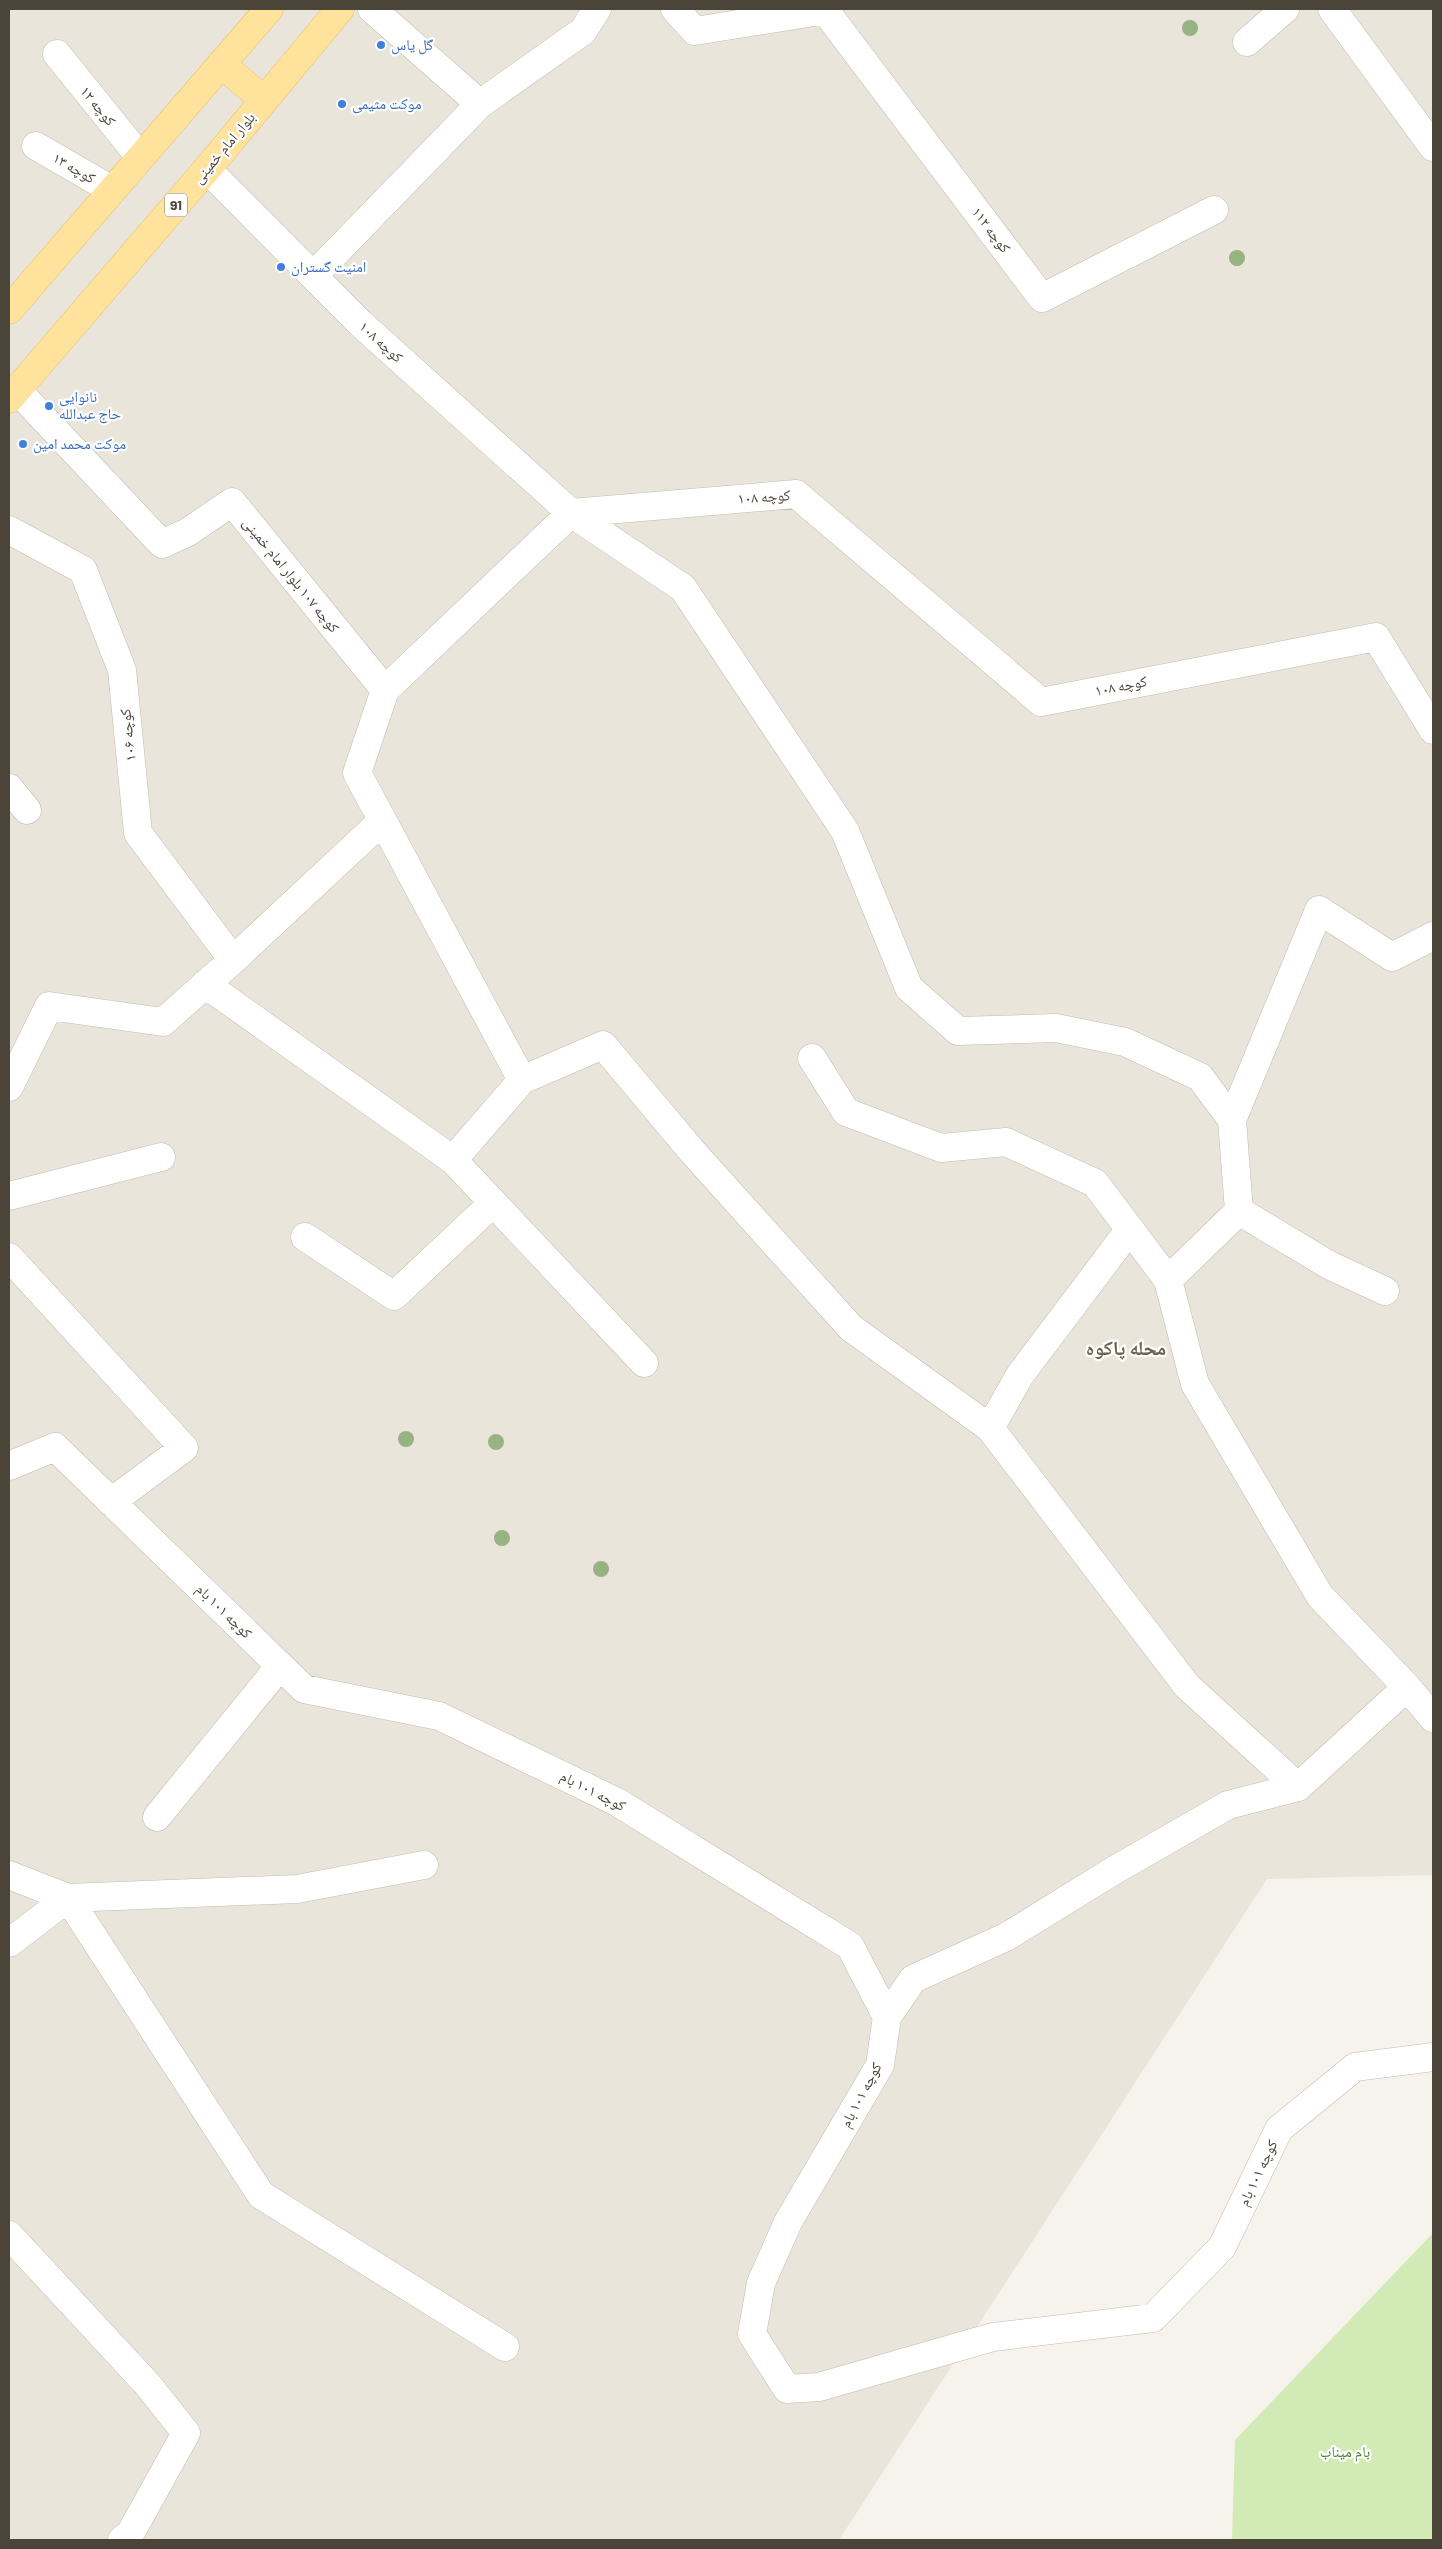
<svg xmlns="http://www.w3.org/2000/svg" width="1442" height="2549" font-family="Barlow,'Noto Naskh Arabic',sans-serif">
<rect width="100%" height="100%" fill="#f6f3ec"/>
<path fill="#eae5da" d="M9 9H1433V1875L1267 1879 839 2540H9Z"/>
<path fill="#d2eab5" d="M1433 2233V2540H1232L1235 2440Z"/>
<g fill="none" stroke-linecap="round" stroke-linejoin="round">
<defs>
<path id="minor" d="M372 9 480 104
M675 9 695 31 826 10
M824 9 1042 298 1214 210
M1332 9 1433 147
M1247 42 1285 9
M57 54 140 157
M36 146 112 190
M207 169 360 323 571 513 796 494 1041 702 1376 637 1433 730
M313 276 480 104 583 31 597 9
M17 390 162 544 188 532 232 502 385 690
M9 530 83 570 122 670 138 833 233 960
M9 788 27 810
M205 984 453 1160 522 1080
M812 1058 846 1112 941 1148 1006 1142 1095 1183 1168 1280 1239 1211 1232 1120
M9 1087 49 1006 163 1022 233 960 381 822
M453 1160 644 1363
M9 1196 161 1157
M1239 1211 1329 1265 1385 1291
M305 1237 394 1296 493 1203
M9 1257 184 1448 111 1502
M1168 1280 1195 1384 1320 1596 1407 1687 1433 1718
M990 1428 1020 1375 1130 1229
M9 1466 55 1447 304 1689 439 1716 617 1802 850 1946 887 2017 880 2065 788 2222 761 2283 752 2334 787 2389 819 2387 993 2337 1153 2318 1222 2247 1279 2129 1355 2067 1433 2057
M1298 1787 1187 1686 990 1428 851 1328 691 1150 603 1045 522 1080 357 773 385 690 571 513 683 588 845 831 909 988 958 1031 1056 1028 1125 1042 1200 1077 1232 1120 1319 910 1392 957 1433 936
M157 1817 280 1666
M9 1875 68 1898 297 1889 424 1865
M9 1943 68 1898 261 2195 505 2347
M887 2017 913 1979 1006 1937 1113 1871 1228 1805 1298 1787 1407 1687
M9 2235 148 2385 186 2433 130 2534 122 2540"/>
<path id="major" d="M221 64 264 100
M9 310 269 9
M9 399 207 169 340 9"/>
</defs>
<use href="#minor" stroke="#c2bbae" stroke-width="29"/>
<use href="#major" stroke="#e6c16a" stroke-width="29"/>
<use href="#minor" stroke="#fff" stroke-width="28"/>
<use href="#major" stroke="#ffe39c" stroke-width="28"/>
</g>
<g fill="#97b381">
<circle cx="1190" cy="28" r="8"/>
<circle cx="1237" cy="258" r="8"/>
<circle cx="406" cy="1439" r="8"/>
<circle cx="496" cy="1442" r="8"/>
<circle cx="502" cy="1538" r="8"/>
<circle cx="601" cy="1569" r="8"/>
</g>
<g fill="#3f7fe0" stroke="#fff" stroke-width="2">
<circle cx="381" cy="45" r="5"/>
<circle cx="342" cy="104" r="5"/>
<circle cx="281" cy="267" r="5"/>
<circle cx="49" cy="406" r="5"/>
<circle cx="23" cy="444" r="5"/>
</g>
<g text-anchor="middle" stroke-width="4.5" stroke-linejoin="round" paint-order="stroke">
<rect fill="#fff" stroke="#817c74" stroke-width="1" x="165" y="193.5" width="22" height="23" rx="4"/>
<g font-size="14" font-weight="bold" fill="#4b4439">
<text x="176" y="210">91</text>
</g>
<g font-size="15" fill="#366cbe" stroke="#fff" text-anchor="start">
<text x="391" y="50">گل یاس</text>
<text x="352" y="109">موکت مثیمی</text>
<text x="291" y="272">امنیت گستران</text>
<text x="59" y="402">نانوایی<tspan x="59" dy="17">حاج عبدالله</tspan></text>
<text x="33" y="449">موکت محمد امین</text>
</g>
<g font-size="15" fill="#4b4439" stroke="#fff">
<text transform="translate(98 106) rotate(51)" y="5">کوچه ۱۲</text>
<text transform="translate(224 148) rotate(-50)" y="5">بلوار امام خمینی</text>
<text transform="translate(74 168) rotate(30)" y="5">کوچه ۱۳</text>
<text transform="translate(991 230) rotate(53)" y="5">کوچه ۱۱۲</text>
<text transform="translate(381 342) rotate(42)" y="5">کوچه ۱۰۸</text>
<text transform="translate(764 497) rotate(-4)" y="5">کوچه ۱۰۸</text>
<text transform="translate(291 575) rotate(51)" y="5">کوچه ۱۰۷ بلوار امام خمینی</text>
<text transform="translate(1121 686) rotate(-11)" y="5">کوچه ۱۰۸</text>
<text transform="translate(128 735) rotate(-96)" y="5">کوچه ۱۰۶</text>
<text transform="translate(224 1611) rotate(44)" y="5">کوچه ۱۰۱ بام</text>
<text transform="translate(593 1791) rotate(27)" y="5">کوچه ۱۰۱ بام</text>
<text transform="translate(861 2095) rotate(-62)" y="5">کوچه ۱۰۱ بام</text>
<text transform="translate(1258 2173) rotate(-64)" y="5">کوچه ۱۰۱ بام</text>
</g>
<g font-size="15" fill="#4a7f2a" stroke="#fff">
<text x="1345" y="2457">بام میناب</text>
</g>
<g font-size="20" font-weight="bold" fill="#6e6250" stroke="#fff">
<text x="1126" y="1355">محله پاکوه</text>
</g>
</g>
<rect width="1442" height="2549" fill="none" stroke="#4b4439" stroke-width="20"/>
</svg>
